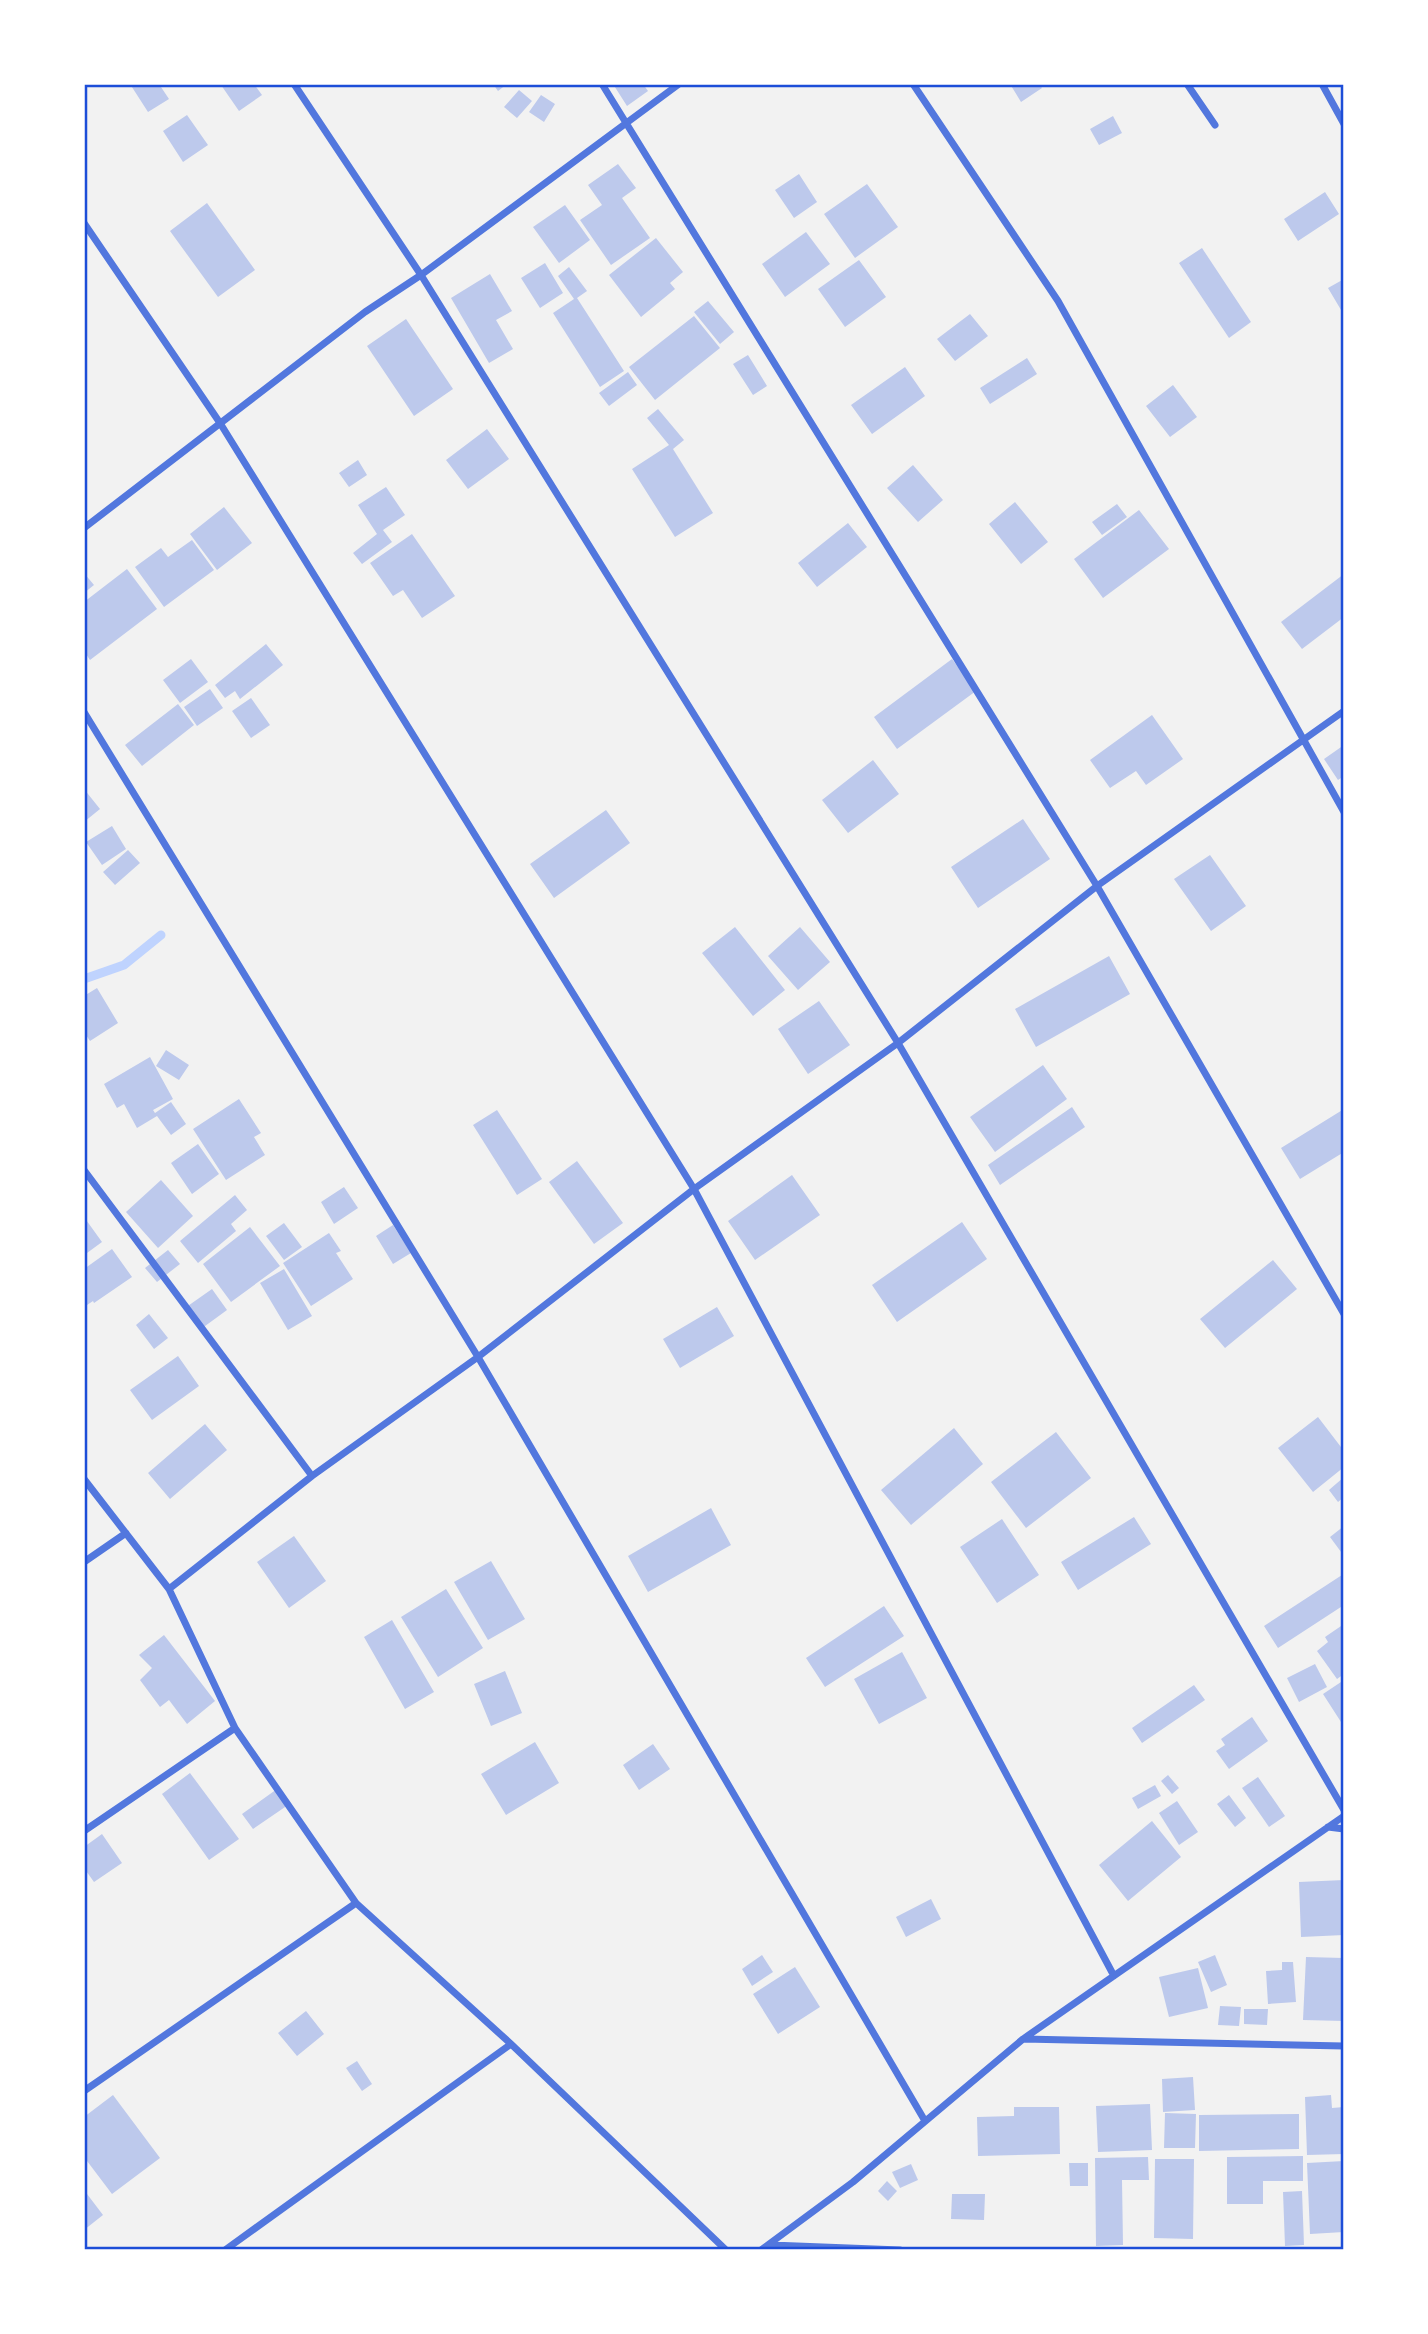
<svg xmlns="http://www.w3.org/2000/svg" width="1428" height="2334" font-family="Georgia,serif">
<rect width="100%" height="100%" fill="#f2f2f2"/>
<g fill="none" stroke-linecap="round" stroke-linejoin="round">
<path stroke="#bfd3fe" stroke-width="9" d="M84 979 124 965 161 935"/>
</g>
<path fill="#bdc9ec" d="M130 84H159L169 99 148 112Z
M223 84H254L262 95 239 111 221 85Z
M493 84H507L498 91Z
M613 84H643L648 91 627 106Z
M1010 84H1039L1042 88 1021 102Z
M519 90 532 101 517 118 504 107Z
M541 95 555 104 544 122 529 112Z
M187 115 208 145 183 162 163 131Z
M1113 116 1122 133 1099 145 1090 129Z
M618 164 636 188 622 198 650 238 611 265 580 220 602 205 588 185Z
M799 174 817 202 794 218 775 190Z
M867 184 898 227 855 258 824 214Z
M1325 192 1339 214 1298 241 1284 219Z
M207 203 255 270 218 297 170 231Z
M565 205 590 240 559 263 533 227Z
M806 232 830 264 785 297 762 264Z
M656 238 683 272 670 283 675 289 641 317 609 275Z
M1202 248 1251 322 1229 338 1179 263Z
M859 260 886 297 845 327 818 289Z
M545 263 563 293 540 308 521 278Z
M569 267 587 291 577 298 624 371 600 387 553 313 574 299 558 276Z
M490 274 512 311 496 320 513 349 489 363 451 298Z
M1344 279V315L1328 288Z
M708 301 734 332 720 344 694 312Z
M970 314 988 336 955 361 937 339Z
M694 316 720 348 655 400 629 367Z
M406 319 453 389 414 416 367 346Z
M748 355 767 386 753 395 733 364Z
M1027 358 1037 374 990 404 980 388Z
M905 367 925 396 872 434 851 405Z
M628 372 637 385 609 406 599 393Z
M1173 385 1197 417 1170 437 1146 406Z
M658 409 684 440 673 449 713 513 675 537 632 469 669 445 647 418Z
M487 429 509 459 468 489 446 460Z
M358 460 367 475 349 487 339 473Z
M913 465 943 500 918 522 887 488Z
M386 487 405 515 383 530 392 542 362 564 353 553 377 534 358 505Z
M1015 502 1048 542 1021 564 989 524Z
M1117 504 1127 517 1102 535 1092 522Z
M224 507 252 543 217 570 190 534Z
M1139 510 1169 549 1103 598 1074 559Z
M848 523 867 547 817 587 798 563Z
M412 534 455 596 422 618 403 590 393 596 370 563Z
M192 540 214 570 164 607 135 567 161 548 168 557Z
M127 569 157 609 90 660 84 651V602Z
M84 573 94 585 84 593Z
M1344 574V617L1302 649 1281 622Z
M266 644 283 665 240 699 235 691 225 698 215 685Z
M191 659 208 682 180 703 163 680Z
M952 659 976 691 897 749 874 717Z
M210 689 223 708 197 726 184 707Z
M251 698 270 725 251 738 232 711Z
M178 704 194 725 142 766 125 745Z
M1152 715 1183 759 1146 785 1136 771 1110 788 1090 760Z
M1344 745V776L1338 780 1324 759Z
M873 760 899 794 848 833 822 800Z
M84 789 100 809 84 822Z
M606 810 630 843 554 898 530 864Z
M1023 819 1050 859 978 908 951 867Z
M112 826 126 849 102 865 86 842Z
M128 850 140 863 115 885 103 872Z
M1210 855 1246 906 1211 931 1174 879Z
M735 927 785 990 753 1016 702 953Z
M800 927 830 962 798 990 768 956Z
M1109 956 1130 994 1036 1047 1015 1009Z
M97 988 118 1023 90 1041 84 1032V996Z
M819 1001 850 1045 808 1074 778 1029Z
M166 1050 189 1065 179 1080 156 1066Z
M150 1057 173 1099 153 1110 155 1113 171 1102 186 1124 171 1135 157 1116 137 1128 124 1104 117 1108 104 1084Z
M1043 1065 1067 1099 995 1152 970 1117Z
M239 1099 261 1133 254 1137 265 1155 226 1180 193 1129Z
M1072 1107 1085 1127 1000 1185 988 1165Z
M1344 1109V1152L1300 1179 1281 1148Z
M497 1110 542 1179 517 1195 473 1125Z
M198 1144 219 1174 192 1194 171 1163Z
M577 1161 623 1223 594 1244 549 1182Z
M792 1175 820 1215 755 1260 728 1221Z
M161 1180 193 1216 158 1248 126 1212Z
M344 1187 358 1208 334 1224 321 1202Z
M235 1195 247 1210 231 1224 236 1231 198 1263 180 1241Z
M84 1217 102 1242 87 1253 84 1249Z
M962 1222 987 1259 897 1322 872 1285Z
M284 1223 302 1247 284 1260 266 1236Z
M393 1225 411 1253 393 1264 376 1236Z
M250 1227 280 1266 231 1302 203 1264Z
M329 1233 341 1251 336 1253 353 1279 311 1306 283 1263Z
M112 1249 132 1277 94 1303 93 1301 84 1307V1269Z
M168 1250 180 1264 157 1282 145 1268Z
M1273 1260 1297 1289 1225 1348 1200 1319Z
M284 1269 312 1316 288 1330 260 1283Z
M212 1289 227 1310 201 1329 185 1308Z
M717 1307 734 1336 680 1368 663 1339Z
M149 1314 168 1338 154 1349 136 1325Z
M178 1356 199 1386 152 1420 130 1390Z
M1318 1417 1344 1451V1467L1313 1492 1278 1448Z
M205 1424 227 1450 170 1499 148 1473Z
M954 1428 983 1464 911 1525 881 1490Z
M1056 1432 1091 1478 1026 1528 991 1482Z
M1344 1477V1497L1338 1502 1329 1490Z
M711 1508 731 1545 648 1592 628 1556Z
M1134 1517 1151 1544 1078 1590 1061 1562Z
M1002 1519 1039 1575 997 1603 960 1547Z
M1344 1526V1556L1330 1537Z
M294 1536 326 1581 289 1608 257 1562Z
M491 1561 525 1619 488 1640 454 1582Z
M1342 1575 1344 1579V1605L1278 1648 1264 1626Z
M446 1589 483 1648 438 1677 401 1617Z
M884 1606 904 1636 825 1687 806 1658Z
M392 1620 434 1692 405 1709 364 1637Z
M1344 1624V1674L1337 1679 1317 1651 1328 1642 1325 1637Z
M164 1635 215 1701 187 1724 169 1700 160 1707 140 1680 152 1668 139 1655Z
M902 1652 927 1698 879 1724 854 1679Z
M1315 1664 1327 1687 1299 1702 1287 1678Z
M505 1671 522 1713 491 1726 474 1684Z
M1344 1680V1720L1341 1722 1323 1694Z
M1194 1685 1205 1700 1142 1743 1132 1728Z
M1252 1717 1268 1741 1229 1769 1216 1751 1225 1745 1221 1739Z
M535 1742 559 1783 506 1815 481 1774Z
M653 1744 670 1769 639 1790 623 1765Z
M190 1773 239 1839 209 1860 162 1794Z
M1168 1775 1179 1788 1172 1794 1161 1781Z
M1258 1777 1285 1816 1269 1827 1242 1788Z
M1155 1785 1161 1796 1138 1809 1132 1798Z
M277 1789 288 1805 253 1829 242 1814Z
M1229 1795 1246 1818 1235 1827 1217 1804Z
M1177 1801 1198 1832 1179 1845 1159 1813Z
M1152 1821 1181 1857 1128 1901 1099 1865Z
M102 1834 122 1863 94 1882 84 1868V1847Z
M1344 1880V1935L1301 1937 1299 1882Z
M931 1899 941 1919 906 1937 896 1917Z
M762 1955 773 1972 752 1986 742 1969Z
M1215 1955 1227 1985 1211 1992 1198 1962Z
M1306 1957 1344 1958V2021L1303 2020Z
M1282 1962H1293L1296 2002 1268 2004 1266 1971 1282 1970Z
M795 1967 820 2007 778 2034 753 1994Z
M1198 1968 1208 2008 1169 2017 1159 1977Z
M1220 2006 1241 2007 1239 2026 1218 2025Z
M1244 2009H1268L1267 2025 1244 2024Z
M306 2011 324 2034 297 2056 278 2033Z
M357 2061 372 2084 362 2091 346 2068Z
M1193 2077 1195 2110 1163 2112 1162 2079Z
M113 2095 160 2158 112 2194 84 2157V2117Z
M1331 2095 1332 2108 1344 2107V2154L1307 2155 1305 2097Z
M1150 2104 1152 2150 1098 2152 1096 2106Z
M1014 2107H1059L1060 2154 978 2156 977 2117 1014 2116Z
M1165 2113 1196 2114 1195 2148H1164Z
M1299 2114V2149L1199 2151V2115Z
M1303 2156V2181H1263V2204H1227V2157Z
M1148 2157 1149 2180H1122L1123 2245 1096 2246 1095 2158Z
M1155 2159H1194L1193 2239 1154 2238Z
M1344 2161V2232L1310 2234 1307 2163Z
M1069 2163H1088V2186H1070Z
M911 2164 918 2180 900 2188 892 2172Z
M887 2181 897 2191 888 2201 878 2191Z
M84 2190 103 2215 84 2230Z
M1302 2191 1304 2245 1285 2246 1283 2192Z
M952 2194H985L984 2220 951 2219Z"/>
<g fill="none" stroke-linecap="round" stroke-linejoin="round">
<path stroke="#5277de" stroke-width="7" d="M294 84 421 275 898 1043 1344 1810
M602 84 1097 886 1344 1314
M913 84 1058 301 1344 812
M1187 84 1215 125
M1322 84 1344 124
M84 223 220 423 694 1189 1114 1976
M84 528 365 312 421 275 679 84
M84 712 478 1357 925 2121
M84 1170 312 1476
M84 1479 169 1589 235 1728 356 1903 511 2044 726 2250
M84 1562 126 1533
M169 1589 312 1476 478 1357 694 1189 898 1043 1097 886 1344 711
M1328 1827 1344 1829
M84 1831 235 1728
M1024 2039 1344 2046
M84 2091 356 1903
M771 2245 900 2250
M225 2250 511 2044
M761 2250 853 2182 1023 2039 1344 1816"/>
</g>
<rect width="1428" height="2334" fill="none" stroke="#ffffff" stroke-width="172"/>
<rect x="86" y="86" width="1256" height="2162" fill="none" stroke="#1d4ed8" stroke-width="2.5"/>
</svg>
